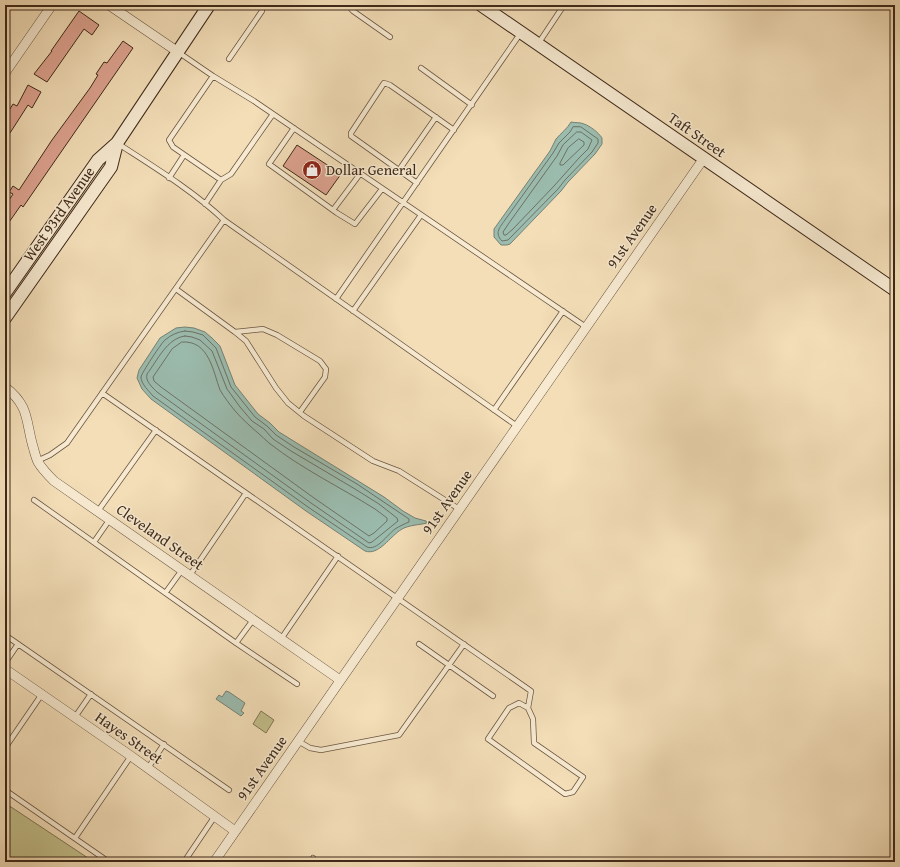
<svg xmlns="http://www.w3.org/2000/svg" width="900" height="867" font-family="'Gentium Book Plus',serif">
<rect width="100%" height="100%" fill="#f3deb8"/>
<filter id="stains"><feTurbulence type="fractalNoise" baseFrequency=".005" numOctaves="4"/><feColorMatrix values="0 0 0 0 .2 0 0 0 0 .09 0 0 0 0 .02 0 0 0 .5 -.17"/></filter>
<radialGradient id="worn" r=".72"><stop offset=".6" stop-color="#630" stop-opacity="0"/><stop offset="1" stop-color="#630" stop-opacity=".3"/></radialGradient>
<path fill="#c2bf8a" stroke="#807452" d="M261 711 274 720 266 733 253 724Z
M5 803 94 862H5Z"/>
<path fill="#9bbcaf" stroke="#768173" d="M571 122C575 123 580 122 584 124 590 126 598 132 602 138V144L595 154 568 182 561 191 510 244 507 245H501L494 237V229L550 151C552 147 554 143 556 139 561 133 567 129 571 122Z
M185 327 194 328 205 332 212 338 220 346 235 385 258 414 270 423 279 432 384 497 403 511 415 518 426 521 427 523C419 525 409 525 402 529 390 536 379 556 365 551L306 511 151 399 142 389 137 378 139 370 160 338 176 328Z
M226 691 229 692 245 703 241 711 244 713 241 716 216 699 219 695 222 697Z"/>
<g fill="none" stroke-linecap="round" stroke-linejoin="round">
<path stroke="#6c7264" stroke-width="1" d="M581 127 598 139V143L592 152 565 180 558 189 508 240 502 241C494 233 500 227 505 220L553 153 559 143 570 132 573 127Z
M577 132H581L592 140 588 149 579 158 554 186 513 229 506 235H504L503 232 509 223 557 156 563 145Z
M579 139 584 142V145L563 165H560V163L568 148Z
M185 331 193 332 203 335 216 348 231 387 255 417 267 426 276 435 294 447 357 484 409 519V522C404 524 400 526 395 529 387 535 377 551 367 547L308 507 153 396C149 391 141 384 141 377 141 374 162 342 165 340 171 335 177 332 185 331Z
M185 336 192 337 200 340 212 351 227 389 240 407 252 421 264 429 273 439 291 451 355 489 379 504 397 518 398 521 372 542 369 543 311 503 157 392C152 387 145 381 147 374 157 361 167 338 185 336Z
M182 342C209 340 213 371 220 390 224 397 231 406 236 412 243 420 250 426 258 433 262 436 265 440 269 443 302 469 340 487 375 509L387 518V521L374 533 369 536 314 498 161 387 154 381 153 377 172 349Z"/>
</g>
<path fill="#dda28f" stroke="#3e2919" d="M79 11 99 25 92 35 84 29 47 82 34 74 52 51H51Z
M123 41 133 48 23 207 21 205 5 228V206L13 194 9 192 13 186 19 190 52 140 90 88 98 75 96 74 104 62 107 63Z
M28 85 41 92 32 108 28 105 10 133 5 130V117L13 104 17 106Z
M297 145 341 174 326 195 283 166Z"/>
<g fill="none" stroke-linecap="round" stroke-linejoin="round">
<defs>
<path id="lane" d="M352 5 351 9 353 11 390 37
M408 5 411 7
M538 44 564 5
M178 52 213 76 254 101 586 327
M229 59 262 11 261 7 258 5
M421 68 472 105
M213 76 169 140 173 147 221 180 231 174 273 114
M294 128 269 164 337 213 355 224 382 189
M117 143C154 167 192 190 224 220L517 426
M399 170 436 117
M169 178 184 155
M417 183 351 136V133L384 83 390 85 454 130
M205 204 221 180
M333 210 360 174
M176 289 235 332 246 341 276 388 288 403 304 416 373 461 399 471 459 509
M336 299 520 34
M353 311 421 215
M235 332 263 329 277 335 320 361 326 369 325 377 300 412
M102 393 531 691 528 708 533 719 534 743 583 777 573 792 565 794 488 739 509 708 519 703 528 708
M494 410 563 311
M37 461 50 455 67 443 224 220
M34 500 236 643 297 684
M98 511 156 430
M94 542 110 519
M190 575 246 493
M166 592 182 570
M5 635 229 790
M281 639 338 556
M236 643 253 620
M419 644 493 696
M5 663 18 644
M75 717 91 694
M298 741 310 748 321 750 399 735 464 644
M5 748 42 694
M148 768 164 744
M5 790 109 862
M75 838 131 756
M184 862 215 816
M310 862 313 858"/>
<path id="street" d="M109 5 178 52
M5 73 52 5
M5 387C31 407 25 422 34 450 35 454 36 458 38 462 42 469 48 475 54 481L340 680
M5 669 131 756 235 831
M214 862 704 158"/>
<path id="secondary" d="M481 5 895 290
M5 293 98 160 117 143 209 5
M5 318 111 167 117 143"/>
</defs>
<use href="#lane" stroke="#6b5641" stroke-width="6"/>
<use href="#street" stroke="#6b5641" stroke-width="10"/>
<use href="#secondary" stroke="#3e2919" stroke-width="14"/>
<use href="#lane" stroke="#f7ead1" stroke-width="4.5"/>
<use href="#street" stroke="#f7ead1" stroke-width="9"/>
<use href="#secondary" stroke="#f7ead1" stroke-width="12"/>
</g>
<defs>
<symbol id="shop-disc" viewBox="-11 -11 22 22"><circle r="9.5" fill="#8f2418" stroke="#f7ead1"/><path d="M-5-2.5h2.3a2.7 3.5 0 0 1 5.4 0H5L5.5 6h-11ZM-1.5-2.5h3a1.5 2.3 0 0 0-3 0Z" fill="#fff"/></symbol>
</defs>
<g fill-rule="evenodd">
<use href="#shop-disc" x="301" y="159" width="22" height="22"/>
</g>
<g text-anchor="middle" stroke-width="3" stroke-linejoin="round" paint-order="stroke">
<g font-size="15" fill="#3e2919" stroke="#f7ead1">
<text transform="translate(697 135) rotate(35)" y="5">Taft Street</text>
<text transform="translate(59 214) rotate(-55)" y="5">West 93rd Avenue</text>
<text transform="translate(632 236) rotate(-55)" y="5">91st Avenue</text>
<text transform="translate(447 502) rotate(-55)" y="5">91st Avenue</text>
<text transform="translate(160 537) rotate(35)" y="5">Cleveland Street</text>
<text transform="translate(129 738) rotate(35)" y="5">Hayes Street</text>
<text transform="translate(262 768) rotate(-55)" y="5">91st Avenue</text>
</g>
<g font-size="15" fill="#3e2919" stroke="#f7ead1" text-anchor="start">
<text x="326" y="175">Dollar General</text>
</g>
</g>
<rect width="900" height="867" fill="none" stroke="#f3deb8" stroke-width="20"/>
<rect x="6" y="6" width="888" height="855" fill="none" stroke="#3e2919" stroke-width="2"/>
<rect x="10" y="10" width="880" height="847" fill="none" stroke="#3e2919"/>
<rect width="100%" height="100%" filter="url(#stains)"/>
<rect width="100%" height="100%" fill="url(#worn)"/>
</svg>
